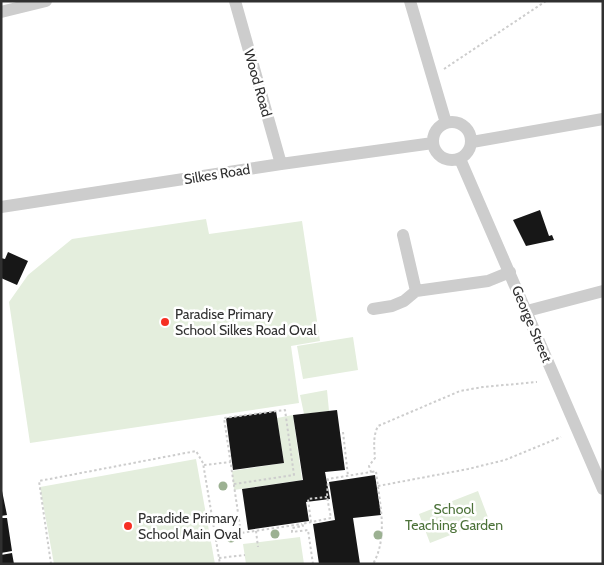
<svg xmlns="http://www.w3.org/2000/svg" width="604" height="565" font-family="Cabin,sans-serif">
<rect width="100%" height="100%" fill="#fff"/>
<path fill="#e4eedd" d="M206 219 209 234 302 221 320 341 291 346 299 403 30 443 9 302 28 275 72 239Z
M353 337 358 370 303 379 297 346Z
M327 390 329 411 304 414 300 395Z
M293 415 302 480 234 490 232 471 284 463 277 418Z
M196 459 215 564H54L40 487Z
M478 491 489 520 430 543 419 514Z
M300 537 304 564H246L243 544Z"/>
<path fill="#171717" d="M540 210 549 236 552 235 554 240 526 246 513 220Z
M8 252 28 261 17 285 1 278V258L5 259Z
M337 410 345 470 325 472 330 499 306 502 309 521 248 530 242 489 303 480 293 415Z
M276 411 284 463 233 470 226 418Z
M375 475 381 515 353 518 360 564H319L313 524 335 520 329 482Z
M1 486 7 515 1 516Z
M1 518H7L12 551 1 553Z
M12 553 14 564H1V555Z"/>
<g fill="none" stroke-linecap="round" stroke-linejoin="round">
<path stroke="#cdcdcd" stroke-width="2" stroke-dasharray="2.5 2.5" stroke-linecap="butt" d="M444 69 546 1
M343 432 348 476
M204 465 231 462
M372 472 376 471C379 501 389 536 373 564
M234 484 294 475 285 410 224 418 241 533 302 524
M378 486 468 469 505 460 561 437
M311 522 308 499 327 497
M256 531 258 547
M219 558 245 555
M51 564 39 481 196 451 203 463 220 564
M313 564 308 530 292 532V528L303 526 302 524 331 518 327 497 328 479 371 472 369 466 375 458C374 446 373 436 378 426L460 391 483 387 537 382"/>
<path stroke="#cdcdcd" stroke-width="12" d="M235 1 281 164
M410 1 446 123
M1 12 46 1
M433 141a19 19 0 1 1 38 0a19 19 0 1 1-38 0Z
M472 142 603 119
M460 159 603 489
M1 207 281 164 433 143
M403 235 416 291
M373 309 392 306 404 301 416 291 488 281 510 272
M527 311 603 291"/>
</g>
<g fill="#9cb192">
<circle cx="223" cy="486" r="4.5"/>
<circle cx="275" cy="534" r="4.5"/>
<circle cx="378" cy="535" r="4.5"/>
<circle cx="231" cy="538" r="4.5"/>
</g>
<g fill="#f62f23" stroke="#fff" stroke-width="2">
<circle cx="165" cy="322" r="5"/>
<circle cx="128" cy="526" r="5"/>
</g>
<g text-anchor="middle" stroke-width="5" stroke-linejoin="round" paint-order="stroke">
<g font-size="14" fill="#303030" stroke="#fff">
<text transform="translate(258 83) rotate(74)" y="5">Wood Road</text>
<text transform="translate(217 174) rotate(-9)" y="5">Silkes Road</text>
<text transform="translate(532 324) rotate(67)" y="5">George Street</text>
</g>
<g font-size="14" fill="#303030" stroke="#fff" text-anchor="start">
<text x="175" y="319">Paradise Primary<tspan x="175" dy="16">School Silkes Road Oval</tspan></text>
<text x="138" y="523">Paradide Primary<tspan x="138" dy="16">School Main Oval</tspan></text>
</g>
<g font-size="14" fill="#4b7138" stroke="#fff">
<text x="454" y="514">School<tspan x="454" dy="16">Teaching Garden</tspan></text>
</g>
</g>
<rect width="604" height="565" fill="none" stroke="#303030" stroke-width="5"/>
</svg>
